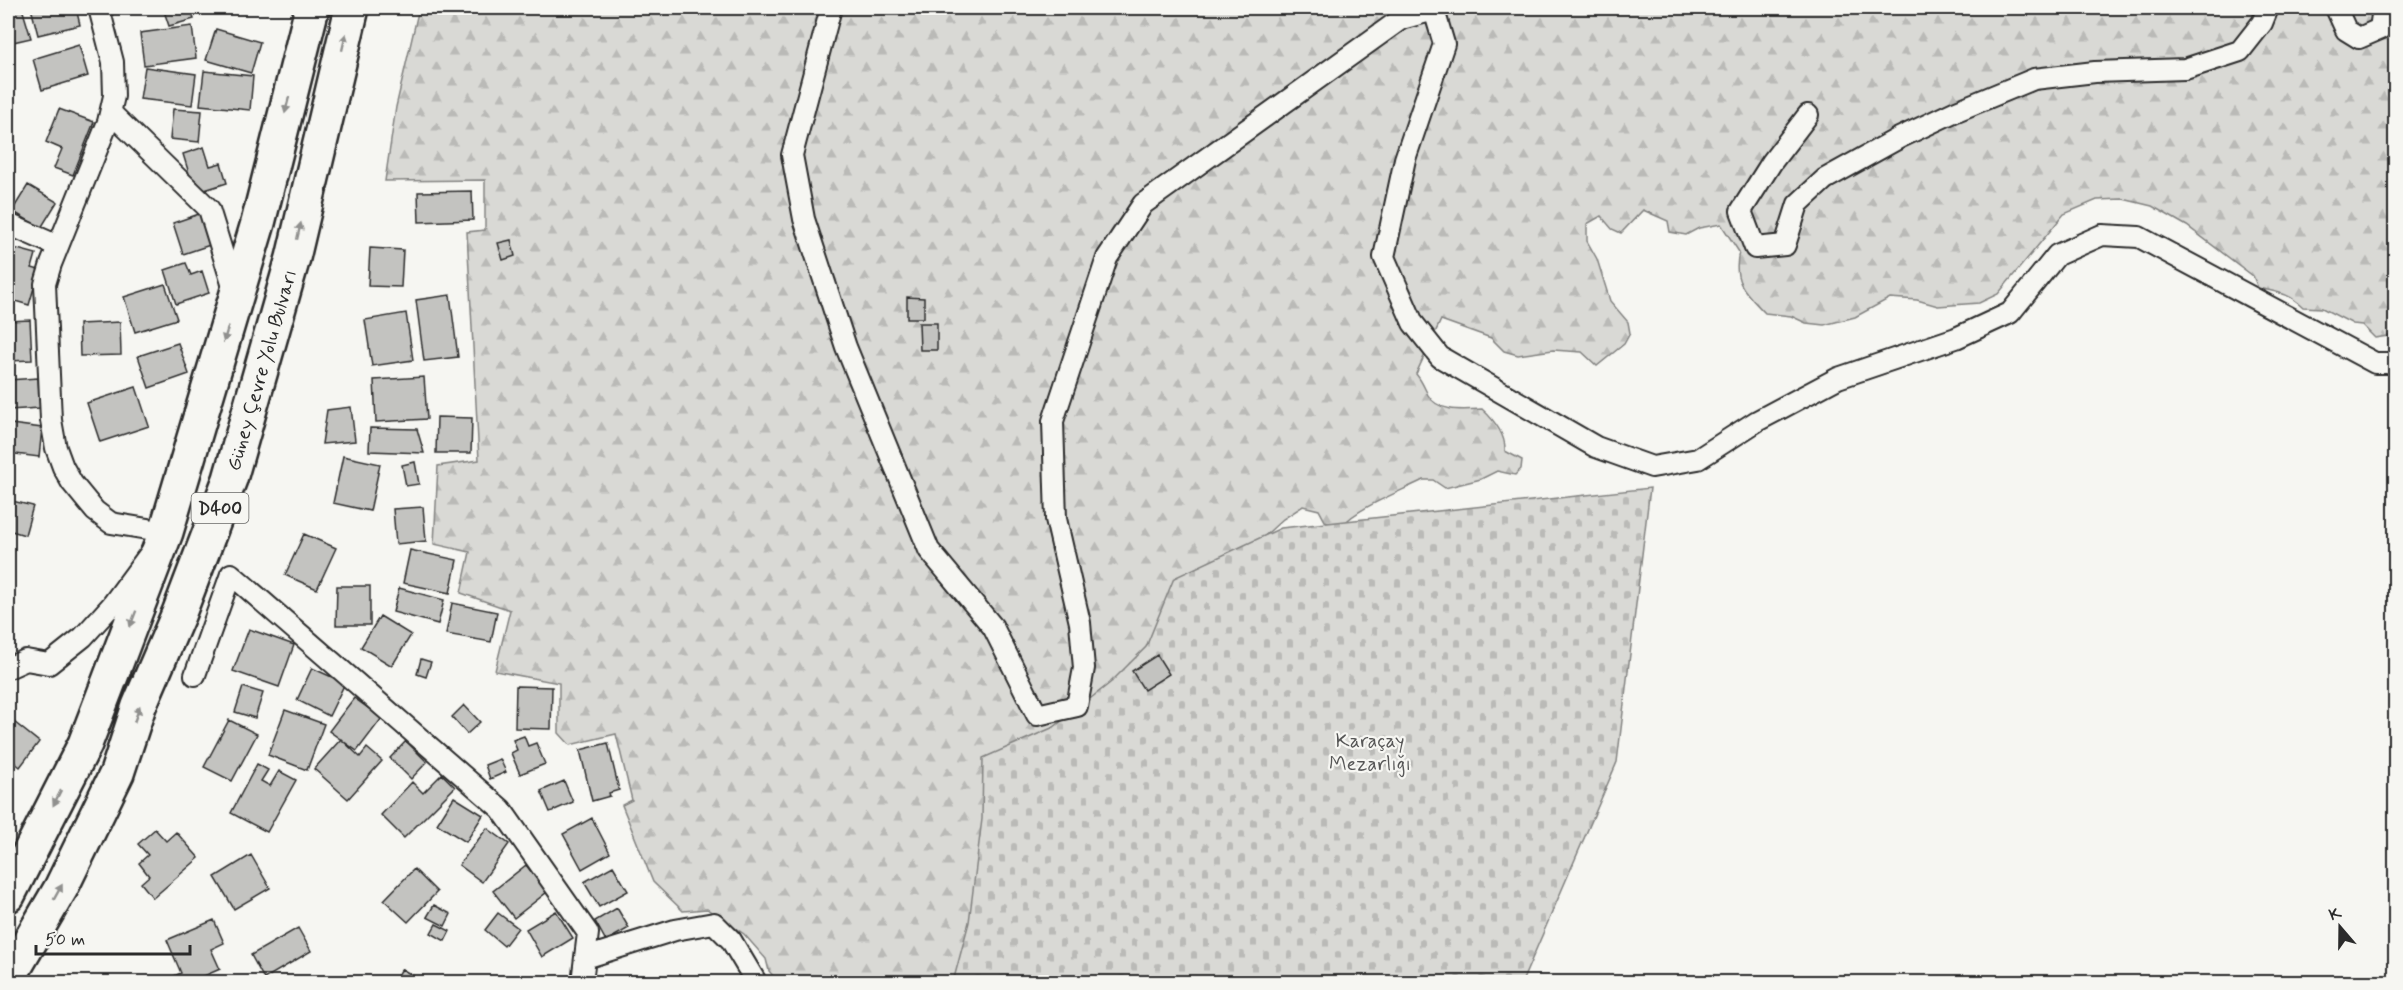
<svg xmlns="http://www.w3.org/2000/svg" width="2403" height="990" font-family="Mynerve,sans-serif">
<defs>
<pattern id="forest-firs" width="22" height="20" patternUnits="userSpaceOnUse" patternTransform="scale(1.5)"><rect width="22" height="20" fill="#d9d9d5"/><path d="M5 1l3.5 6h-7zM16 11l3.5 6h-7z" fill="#babab7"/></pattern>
<pattern id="cemetery-stones" width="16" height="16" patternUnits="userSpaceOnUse" patternTransform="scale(1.5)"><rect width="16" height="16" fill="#d9d9d5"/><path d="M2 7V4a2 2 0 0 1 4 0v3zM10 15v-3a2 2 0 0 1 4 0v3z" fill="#babab7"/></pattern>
</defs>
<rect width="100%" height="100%" fill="#f6f6f2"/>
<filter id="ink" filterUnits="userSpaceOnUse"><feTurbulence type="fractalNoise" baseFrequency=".0167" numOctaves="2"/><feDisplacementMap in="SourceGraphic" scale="12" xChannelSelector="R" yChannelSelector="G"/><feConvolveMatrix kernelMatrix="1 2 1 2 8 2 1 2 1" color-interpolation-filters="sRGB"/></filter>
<g filter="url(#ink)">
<path fill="url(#forest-firs)" stroke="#828280" stroke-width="1.5" d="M419 8H2395V335L2375 338 2362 325 2353 324 2322 308 2303 307C2287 292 2279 293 2258 288L2253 276 2187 226 2152 206 2123 199 2097 200 2064 214 1998 294 1979 303 1938 306 1917 300 1890 298 1855 317 1824 325 1806 323 1791 316 1765 313C1745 292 1732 282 1739 252L1721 224 1699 228 1686 235 1670 232 1668 221 1643 210 1621 233 1612 229 1601 216 1587 224V241L1597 259 1610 301 1628 322 1630 333 1624 344 1597 366 1582 352 1553 350 1518 355 1504 351 1491 338 1441 320 1416 374C1422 381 1424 387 1428 395 1438 413 1464 410 1482 409 1494 420 1506 434 1505 451L1522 460 1521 469 1515 475 1497 471 1481 479 1445 488 1433 480H1423C1402 491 1356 508 1342 526L1325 521 1319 510 1303 506 1283 519 1256 544 1309 982H778L769 971 766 959 744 934 707 909 683 911 653 882 622 805 632 800 616 734 570 745 559 733V683L495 671 510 610 461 593 470 552 434 544 438 466 479 460 467 232 485 230V180L385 181 396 107Z"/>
<path fill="url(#cemetery-stones)" stroke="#828280" stroke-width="1.5" d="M1650 488 1617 762 1522 982H953L969 922 982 819 983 758 1054 727 1110 683 1146 647 1174 578 1281 528Z"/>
<path fill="#c3c3c0" stroke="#2b2b2b" stroke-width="1.5" d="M15 8H22L31 38 13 42 8 22V10Z
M31 8H76L80 25 38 35Z
M163 8H190L194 19 169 26Z
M192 26 196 58 144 65 140 33Z
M216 29 260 42 251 73 206 60Z
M79 45 88 76 42 90 33 59Z
M145 67 196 74 192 105 140 99Z
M204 71 253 76 250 110 200 105Z
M59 109 94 122 73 175 54 168 62 149 46 142Z
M173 109 202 111 199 142 170 139Z
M204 147 210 166 221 163 227 183 195 193 183 154Z
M28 185 57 202 41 228 12 211Z
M472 191 473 220 419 222 418 192Z
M202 213 213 244 183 254 173 223Z
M8 233 14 235 10 247 36 254 32 268 39 270 29 305 8 299Z
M511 240 515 256 503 260 498 243Z
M370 248 403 250 401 287 368 286Z
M186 263 191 275 202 271 209 293 176 304 165 270Z
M165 284 177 319 135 332 124 297Z
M450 295 458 357 424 361 416 300Z
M907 297 924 298V318H907Z
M406 313 413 360 372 366 365 320Z
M30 320 32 360 8 361V321Z
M120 322 121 355 80 356 79 324Z
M919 323H937V350H920Z
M178 343 189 374 149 388 138 356Z
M424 377 427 419 376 422 374 380Z
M38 378 40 408 9 410 8 380Z
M136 387 149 426 100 442 87 403Z
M351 407 355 441 322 444 327 410Z
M437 417 472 418 471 453H436Z
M11 424 42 428 39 457 8 453Z
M370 428 417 429 424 453 369 451Z
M343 456 380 464 370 511 333 503Z
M415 462 419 484 406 486 402 465Z
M8 500 33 506 25 535 8 530Z
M423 507 426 541 396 544 393 509Z
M304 534 336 548 317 589 285 575Z
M410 550 457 560 450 593 403 583Z
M337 586H370V625H336Z
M399 588 444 600 438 624 393 612Z
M452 603 497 612 491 642 446 634Z
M380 616 411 635 392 666 361 647Z
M249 629 294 645 279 687 233 671Z
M1157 655 1169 674 1144 690 1132 671Z
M421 659 431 662 426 677 417 674Z
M312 668 345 683 329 716 297 700Z
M516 686 552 687 551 729 515 728Z
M243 687 263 693 255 718 235 712Z
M354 698 382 718 357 751 329 731Z
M464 705 480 722 467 734 452 717Z
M285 710 324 724 307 770 268 755Z
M9 718 39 742 20 767 8 757Z
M229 720 257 734 232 781 204 767Z
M524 736 528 746 536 743 545 764 520 774 511 753 517 750 513 740Z
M341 739 360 757 367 748 382 761 348 799 314 769Z
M406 741 427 762 411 779 390 758Z
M608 743 619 790 609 793 610 796 592 801 580 750Z
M500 759 506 772 490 779 485 765Z
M257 764 268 770 261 781 270 786 279 771 296 780 267 832 231 813Z
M442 774 455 787 404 838 381 815 412 782 423 793Z
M564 781 573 802 550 812 541 791Z
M454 797 483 815 466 842 437 824Z
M592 818 610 853 582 869 563 834Z
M487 828 509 844 482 882 459 865Z
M155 829 166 841 176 832 199 858 153 898 141 883 149 876 139 863 148 855 138 844Z
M251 855 270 888 234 909 215 877Z
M526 865 547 892 514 918 493 891Z
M613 866 628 891 599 907 584 882Z
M414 869 437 892 408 922 384 900Z
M434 905 451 914 445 926 427 917Z
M617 908 629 928 606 941 595 921Z
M556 911 573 938 542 957 526 929Z
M498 913 518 928 504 946 485 930Z
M214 920 224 943 211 949 220 969 197 979 199 982H161L181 973 167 940Z
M436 924 450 931 445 941 431 933Z
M298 928 311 951 264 979 251 955Z
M402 969 423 982H393Z"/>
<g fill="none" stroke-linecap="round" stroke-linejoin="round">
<defs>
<path id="street" d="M831 8 792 155 804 219 846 347 929 550 993 627 1037 715 1077 706 1084 668 1080 623 1056 519 1053 421 1107 258 1143 204 1401 19 1434 10 1444 44 1405 159 1384 257 1413 323 1440 357 1596 447 1652 467 1698 459 1757 421 1838 378 1956 338 2010 313 2057 255 2102 235 2139 237 2375 363H2396
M2336 8 2346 30 2359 38 2380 29 2383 8
M111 113 209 209 235 293
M1808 115 1772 162 1741 211 1755 248 1785 245 1798 204 1825 179 1899 138 1954 112 2034 79 2095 72 2185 69 2240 51 2262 23 2268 8
M8 224 58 246
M8 668 26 660 49 664 83 637 112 605 166 532 111 523 95 511 72 483 63 467 56 448 51 420 45 284 51 264 108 122 114 96 113 62 99 8
M195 675 231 574 501 809 588 933 582 982
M585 958 675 930 714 923 731 940 756 982"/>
<path id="highway" d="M8 895 85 744 166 532 258 223 312 8
M8 979 61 888 117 773 139 706 179 613 230 479 293 258 352 8"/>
</defs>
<use href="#street" stroke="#2b2b2b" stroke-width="24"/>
<use href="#highway" stroke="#2b2b2b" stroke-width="38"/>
<use href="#street" stroke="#f6f6f2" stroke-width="20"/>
<use href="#highway" stroke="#f6f6f2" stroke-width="33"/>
</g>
<defs><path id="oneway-solid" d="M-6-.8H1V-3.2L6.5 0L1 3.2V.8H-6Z" transform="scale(1.5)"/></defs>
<g fill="#90908e">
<use href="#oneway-solid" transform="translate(344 42) rotate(-77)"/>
<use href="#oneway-solid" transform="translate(287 105) rotate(104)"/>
<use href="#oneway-solid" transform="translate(299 231) rotate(-77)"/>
<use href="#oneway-solid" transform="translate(226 334) rotate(107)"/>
<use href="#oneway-solid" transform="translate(133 619) rotate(111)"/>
<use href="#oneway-solid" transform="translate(137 714) rotate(-71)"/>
<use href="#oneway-solid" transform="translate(57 798) rotate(117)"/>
<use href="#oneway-solid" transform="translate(58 892) rotate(-61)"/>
</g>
</g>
<g text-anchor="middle" stroke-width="4.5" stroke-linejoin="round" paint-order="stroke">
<rect fill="#f6f6f2" stroke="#686867" stroke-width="1.5" x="191.5" y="493" width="57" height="30" rx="4.5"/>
<g font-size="18" font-weight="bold" fill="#2b2b2b">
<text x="220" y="514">D400</text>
</g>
<g font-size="20" fill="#2b2b2b" stroke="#f6f6f2">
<text transform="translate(261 370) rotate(-74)" y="7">Güney Çevre Yolu Bulvarı</text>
</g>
<g font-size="20" fill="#565656" stroke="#f6f6f2">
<text x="1370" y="747">Karaçay<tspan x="1370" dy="23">Mezarlığı</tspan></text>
</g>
</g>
<rect width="2403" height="990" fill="none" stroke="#f6f6f2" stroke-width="30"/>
<rect x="15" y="15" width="2373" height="960" fill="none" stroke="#2b2b2b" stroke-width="2" filter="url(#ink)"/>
<g transform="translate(2340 927) rotate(340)" stroke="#f6f6f2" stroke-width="4.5" paint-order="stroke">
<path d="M0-4.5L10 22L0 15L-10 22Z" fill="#2b2b2b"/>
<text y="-9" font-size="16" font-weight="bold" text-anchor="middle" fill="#2b2b2b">K</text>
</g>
<path d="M36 945v9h154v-9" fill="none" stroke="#2b2b2b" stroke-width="3"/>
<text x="45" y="945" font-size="18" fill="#2b2b2b" stroke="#f6f6f2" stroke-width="4.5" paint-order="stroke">50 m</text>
</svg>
